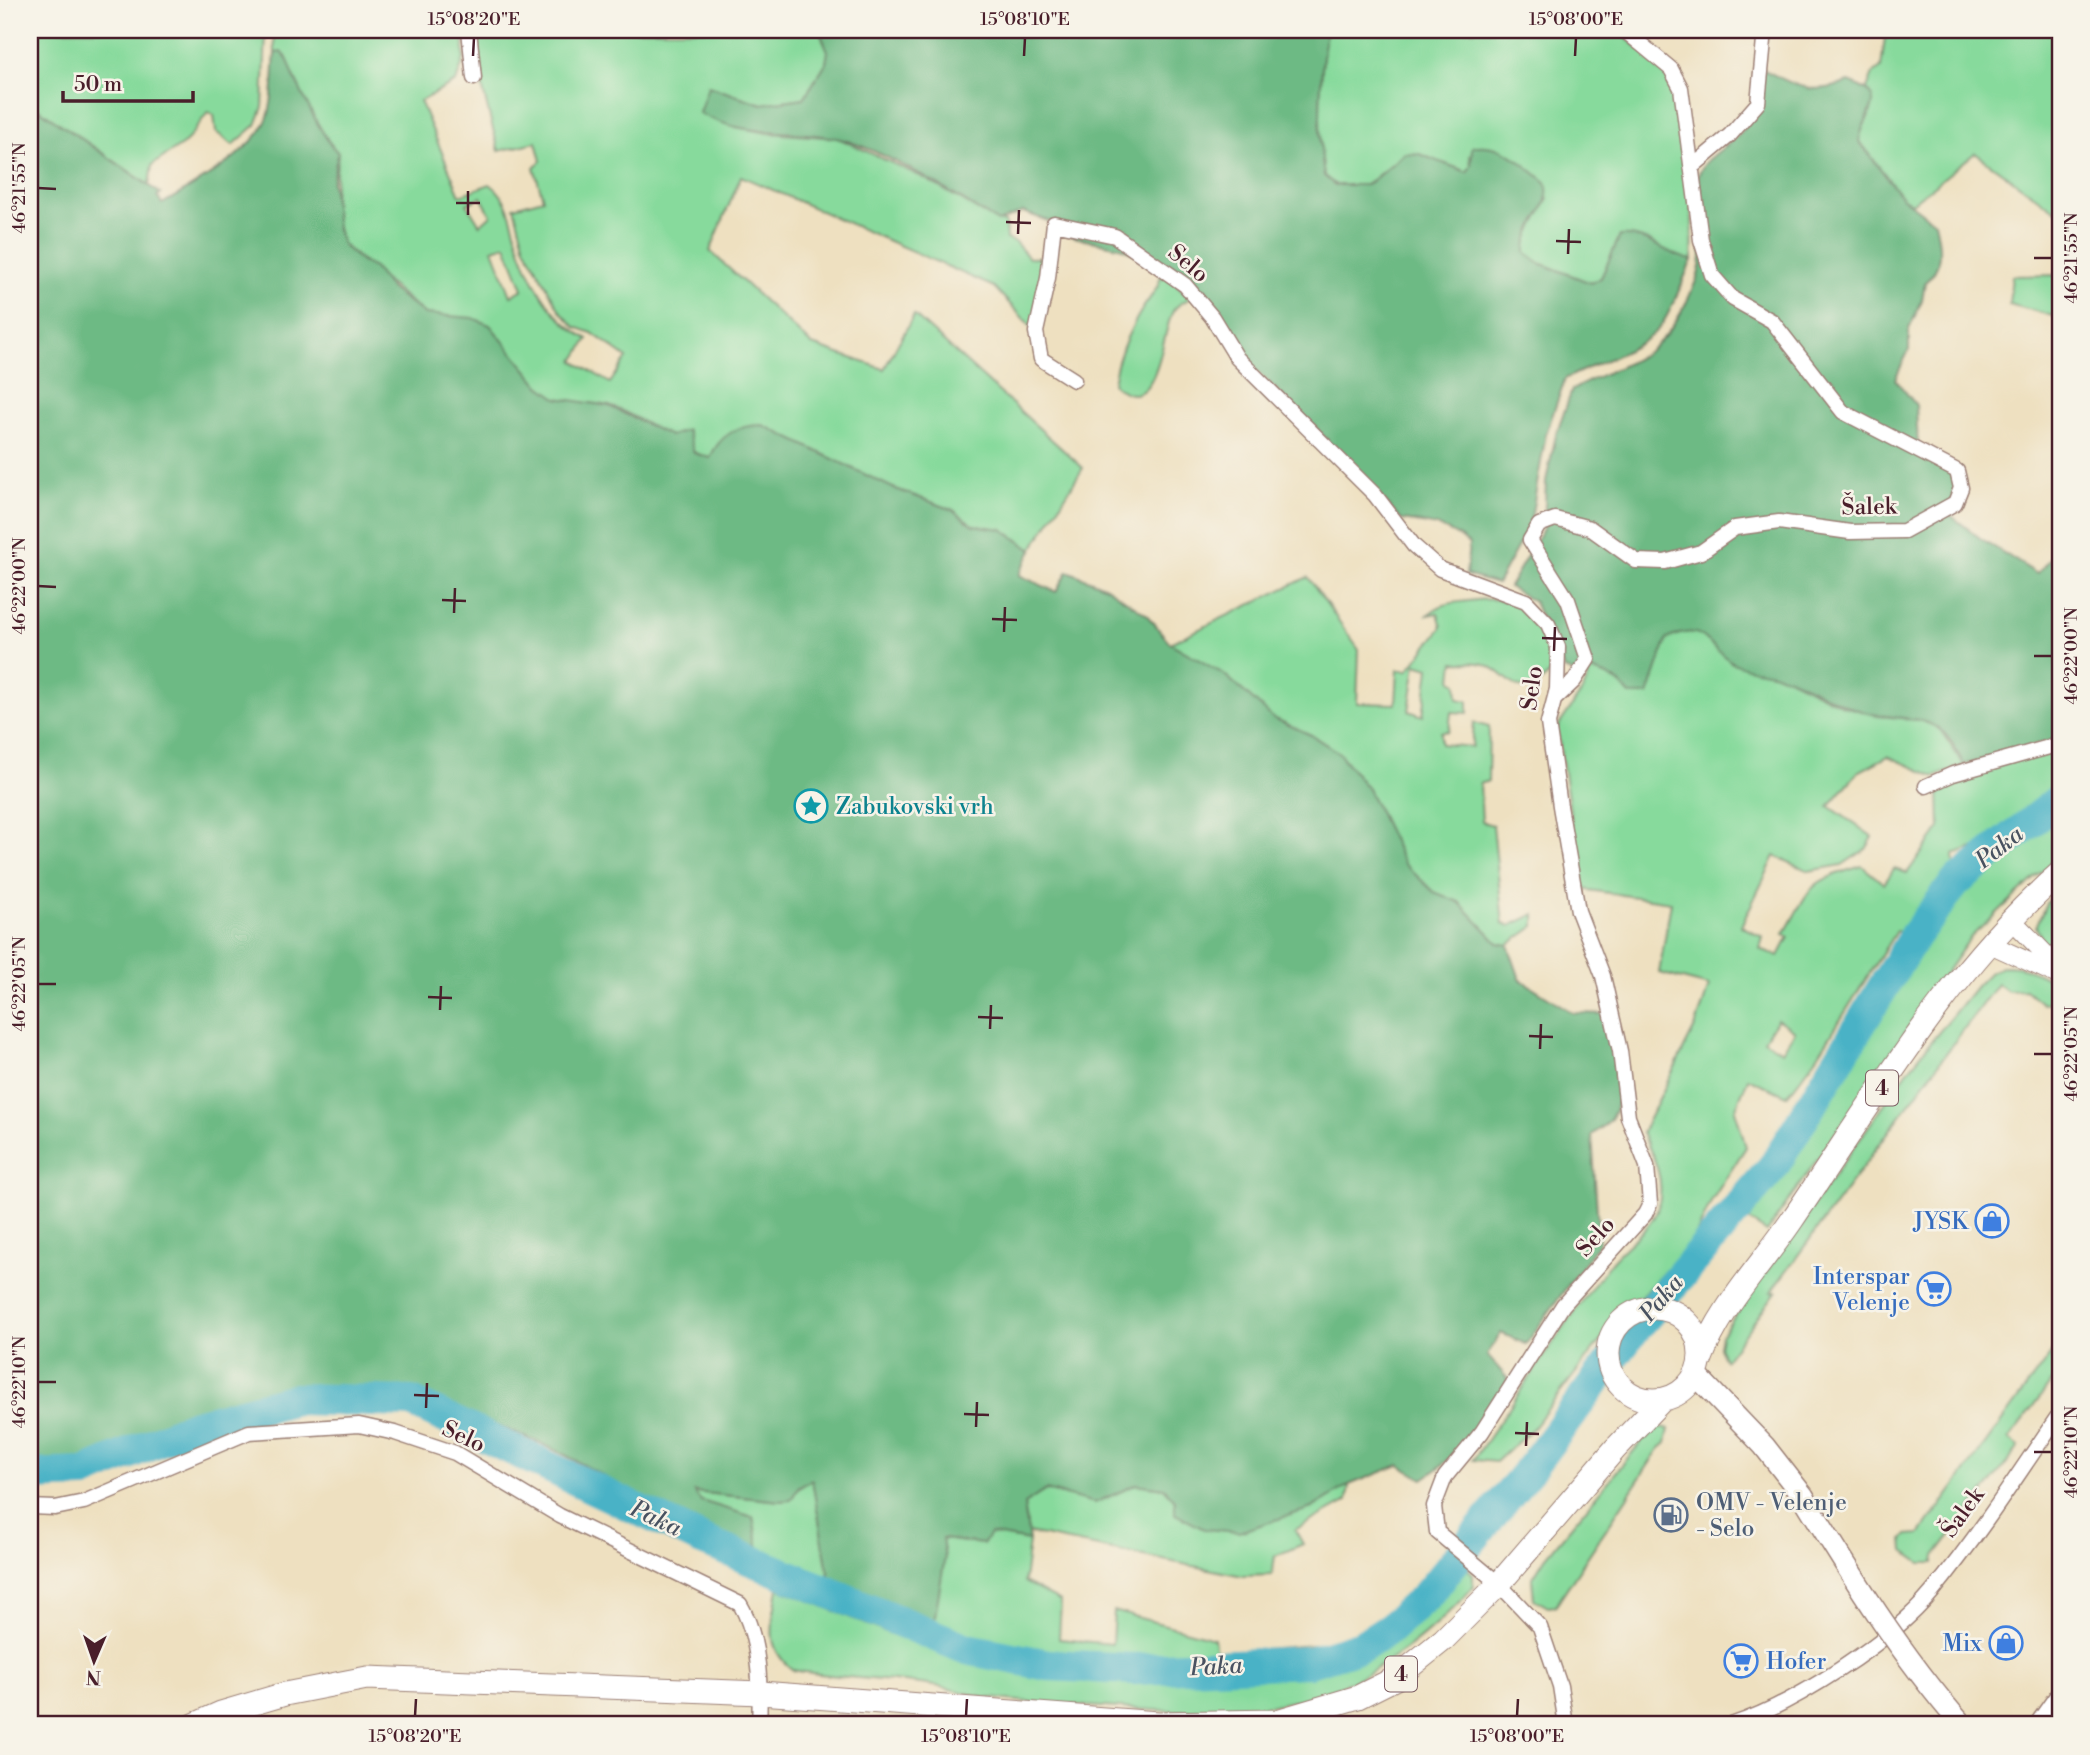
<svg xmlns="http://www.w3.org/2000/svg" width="2090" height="1755" font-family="'Libre Bodoni',serif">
<rect width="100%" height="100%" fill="#f7f3e8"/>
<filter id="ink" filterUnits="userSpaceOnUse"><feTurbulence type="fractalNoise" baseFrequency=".0143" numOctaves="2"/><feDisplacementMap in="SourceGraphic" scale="14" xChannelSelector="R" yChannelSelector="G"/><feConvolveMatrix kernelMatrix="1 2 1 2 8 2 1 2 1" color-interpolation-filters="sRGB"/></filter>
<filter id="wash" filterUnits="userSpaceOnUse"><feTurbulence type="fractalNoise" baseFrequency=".00686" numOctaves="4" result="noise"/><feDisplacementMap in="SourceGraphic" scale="28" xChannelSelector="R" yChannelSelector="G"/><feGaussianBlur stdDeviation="1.57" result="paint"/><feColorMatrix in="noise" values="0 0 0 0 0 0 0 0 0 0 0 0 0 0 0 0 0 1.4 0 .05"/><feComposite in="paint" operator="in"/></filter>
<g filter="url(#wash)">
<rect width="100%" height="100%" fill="#eee0c0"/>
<path fill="#87da9c" stroke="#687c64" stroke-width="2" fill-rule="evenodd" d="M30 30H266L263 107 256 125 233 145 216 132 214 115 208 112 186 142 152 165 149 185 30 103Z
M274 30H464V59L456 82 420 101 460 195 490 184C507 196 511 216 516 235 527 276 550 319 588 339L574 361 610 383 627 358 592 333 575 327 560 311 525 247 514 207 543 199 534 167 541 161 536 142 499 151C488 111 477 71 472 30H819L829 51 826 63 804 98 762 104 708 86 730 126 768 133 838 138 922 177 998 222H1005L1006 239 1015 242 1029 258 1046 257 1036 332 994 287 741 176 710 251 812 345 884 369 914 315 1083 468 1032 550 1002 529 973 525 953 510 893 488 710 458C674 448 645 417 609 406 592 401 571 405 555 397 532 385 507 346 489 325L425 314 343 245C329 210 335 188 338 153 319 133 296 83 286 56L275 53ZM481 197 491 215 480 225 467 204ZM506 245 523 289 511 296 493 249Z
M1326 30H1616C1631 43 1666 66 1675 84 1688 114 1694 225 1692 260L1673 256 1648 240 1620 236 1601 278 1591 283 1540 263 1526 253 1525 239 1548 199 1470 156 1471 166 1467 172 1419 154 1405 153 1366 185H1336L1324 176C1317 129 1320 77 1326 30Z
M1886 30H2060V218L2059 213 1975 153 1912 203 1902 197 1859 140C1863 117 1881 111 1867 89L1873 74 1881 68Z
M1162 270 1190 298C1184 302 1177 304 1173 311 1161 333 1158 424 1113 384 1117 356 1128 332 1143 308 1152 294 1160 288 1162 270Z
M2060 275V318L2009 304 2012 276Z
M1308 577 1359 650 1357 703 1396 704 1398 670H1408L1442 627 1438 613 1428 615C1440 603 1452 603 1468 601 1513 594 1528 606 1553 643L1552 671C1519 707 1512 676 1487 665 1479 661 1464 663 1454 662L1452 680 1457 683 1458 699 1468 701V713L1451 712 1449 731 1441 732V744L1472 747 1474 723 1489 727 1488 781 1480 784 1482 822 1493 825 1503 924 1510 926 1535 914V926L1508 945 1498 943 1459 902 1434 892 1404 864 1368 789 1339 753 1311 735 1273 718 1225 675 1170 643ZM1416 664 1429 668 1423 716 1409 711Z
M1681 632H1696L1713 643 1732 663 1785 676 1843 706 1880 716 1920 720 1939 728 1964 765 1935 777 1888 756 1858 772 1829 806 1873 837 1866 849 1842 865 1809 871 1775 856 1741 926 1763 937 1760 949 1779 956 1789 937 1784 934C1813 884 1806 883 1862 866L1884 884 1894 869 1907 873 1940 828 1939 788 1947 781 2060 748V788L2037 807 2027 806C2004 830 1984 847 1953 855L1955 877 1910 934 1896 931 1817 1057 1787 1096 1748 1078 1735 1110 1746 1147 1712 1200 1694 1239 1598 1344 1533 1428 1496 1462 1473 1460C1519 1395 1560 1329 1608 1266 1621 1247 1649 1232 1657 1210 1667 1182 1654 1157 1642 1133L1696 1025 1709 986 1659 973 1671 902 1582 889 1557 728 1583 690 1591 670 1617 679 1630 695H1647L1667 639ZM1777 1019 1795 1031 1782 1051 1764 1040Z
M2060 809V855L1971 937 1767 1232 1748 1220 1784 1174 1920 942 1958 892 1980 870Z
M2060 891V954L2043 941 2036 927 2046 903Z
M2004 966C2025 966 2038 972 2055 983 2056 993 2055 1003 2043 1004L2026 990 2008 991 1997 984 1771 1292H1776L1725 1360 1719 1347 1721 1336 1909 1069 1977 985 1990 972Z
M2060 1341V1371L2009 1439 2019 1447 1935 1556 1934 1563H1921L1904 1551 1903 1540 1907 1535 1920 1534Z
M1661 1427 1669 1429 1666 1443 1659 1449 1555 1606 1548 1607 1534 1599 1532 1579 1545 1558 1641 1442Z
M812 1479 829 1577 877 1597 942 1539 982 1544 990 1534 1029 1541 1024 1582 1061 1602 1059 1639 1112 1644 1114 1611 1214 1638 1216 1653 1324 1644 1328 1651C1185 1668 1037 1668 900 1620 877 1612 856 1598 834 1587 810 1575 784 1566 760 1556L753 1517 701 1501 693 1492 781 1501Z
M1137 1484 1164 1488 1175 1500 1312 1508 1349 1485 1347 1501 1295 1530 1303 1544 1275 1556 1272 1575 1243 1576 1028 1533 1024 1504 1046 1490 1095 1503Z
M1462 1563 1473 1574V1587C1367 1705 1270 1719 1119 1708 1077 1705 1034 1704 992 1698 973 1696 954 1689 935 1686 888 1678 840 1679 793 1670 763 1647 773 1622 778 1588 834 1609 889 1637 947 1652 1038 1676 1131 1679 1225 1675 1272 1673 1323 1674 1366 1652 1406 1632 1434 1596 1462 1563Z"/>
<path fill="#6dba84" stroke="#5c6c58" stroke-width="2" d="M819 30H1326C1320 77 1317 129 1324 176L1335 185H1367L1405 153 1419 154 1467 172 1471 166 1472 147C1501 140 1524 165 1546 182 1554 208 1524 227 1526 253L1539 263 1591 283 1601 278 1620 236C1647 233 1666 255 1692 260 1682 281 1675 304 1662 324 1647 348 1590 365 1565 379L1546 434 1530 524 1497 584 1466 575 1469 544C1448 526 1427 523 1401 520L1313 425 1238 353 1212 308 1154 262 1123 248 1074 237 1054 230V223L1023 212 998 222C954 195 885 149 836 138 790 128 743 138 699 113L708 86 762 104 804 98 826 63 828 51Z
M281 52C290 59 291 71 296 81 307 103 322 136 338 153L332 182 337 230 343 245 360 261 374 268 391 289 425 314 473 318 490 325 540 386 557 398 609 406 670 436 687 430 694 453 710 458C720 434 738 425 763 425L893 488 953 510 973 525 1002 529 1032 550 1019 575 1056 592 1068 571 1106 587 1146 614 1170 643 1225 675 1273 718 1311 735 1339 753 1368 789 1404 864 1434 892 1459 902 1498 943 1508 945 1520 979 1573 1013 1607 1014C1613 1044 1629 1088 1612 1117 1608 1124 1598 1130 1592 1135L1599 1242 1526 1344 1501 1333 1487 1355 1508 1379C1486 1417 1461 1456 1423 1479L1399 1465 1349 1485 1312 1508 1239 1532 1204 1529 1175 1514V1500L1164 1488 1137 1484 1095 1503 1046 1490 1024 1504 1029 1541 990 1534 983 1544 942 1539 945 1557 934 1622 829 1577 812 1480 799 1486 791 1500 780 1501 694 1492 701 1501 753 1517 760 1556C678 1532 620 1479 544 1445 484 1418 384 1383 319 1389 270 1393 217 1407 170 1423 153 1428 138 1439 123 1447 93 1461 62 1464 30 1465V103L161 194 157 196 162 204C192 187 261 148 269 113 274 95 273 73 275 53Z
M1764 70C1799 87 1811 96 1849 82 1893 98 1864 110 1859 141L1902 197 1935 222C1940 243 1944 268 1925 282L1922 300 1909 329V350L1895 379 1916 405 1918 447 1957 479 1949 514 1980 538 2037 574 2060 548V738L1964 765C1957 752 1949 734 1936 727 1917 716 1899 719 1879 715 1844 710 1818 689 1786 677 1769 670 1750 672 1734 663 1707 649 1706 619 1667 639L1648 695H1630C1615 677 1605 673 1582 669L1577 674 1564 669 1534 602 1509 587 1544 527 1546 481 1556 435 1572 390C1629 358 1658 364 1689 297 1695 283 1701 272 1701 257 1701 243 1695 185 1698 176 1705 154 1735 145 1746 126 1755 110 1758 88 1764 70Z"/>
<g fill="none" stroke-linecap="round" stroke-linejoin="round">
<path stroke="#48b2c6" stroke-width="32" d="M30 1475 84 1473 195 1425 295 1399 412 1402 702 1540 967 1649 1048 1665 1135 1669 1309 1662 1362 1646 1391 1627 1426 1596 1529 1470 1635 1329 1773 1167 1915 935 1956 882 2060 799"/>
</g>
</g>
<g filter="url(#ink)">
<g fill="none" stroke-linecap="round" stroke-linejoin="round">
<defs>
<path id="minor" d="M469 30 474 78
M1692 167 1730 135 1758 103 1765 30
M1074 380 1041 359 1036 332 1048 278 1054 223 1115 236 1185 285 1212 317 1237 358 1375 495 1414 546 1440 569 1526 601 1548 624 1558 647 1557 689 1548 723 1560 806 1578 911 1603 976 1620 1051 1628 1117 1647 1166 1650 1204 1645 1214 1563 1305 1482 1432 1445 1477 1434 1506 1437 1532 1499 1584 1540 1627 1560 1686 1566 1725
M1555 699 1574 681 1588 659 1568 600 1530 540 1539 525 1555 519 1590 528 1636 561 1665 562 1701 552 1735 528 1779 522 1850 532 1904 531 1955 503 1961 488 1957 471 1843 412 1772 321 1733 299 1712 275 1701 240 1681 88 1671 69 1624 30
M1926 786 1953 774 2060 744
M30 1507 55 1508 84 1502 249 1432 359 1425 395 1433 455 1453 560 1516 740 1604C760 1638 761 1686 759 1725
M1731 1725C1793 1705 1892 1641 1933 1591 1979 1535 2019 1473 2060 1413
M2036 1725 2060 1691"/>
<path id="tertiary" d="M2013 921 2060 969
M1990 944 2060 976"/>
<path id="secondary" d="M1696 1375 1764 1446 1803 1496"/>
<path id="primary" d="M1608 1354a46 46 0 1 1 92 0a46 46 0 1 1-92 0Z
M1700 1361C1720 1307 1760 1267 1792 1220 1874 1100 1950 969 2060 873
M194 1725 221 1713 285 1694 367 1678 761 1693 1158 1723 1277 1721 1358 1697 1396 1678 1443 1640 1499 1584 1615 1449 1662 1400"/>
</defs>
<use href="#minor" stroke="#9c8076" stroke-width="17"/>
<use href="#tertiary" stroke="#9c8076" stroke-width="20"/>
<use href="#secondary" stroke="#9c8076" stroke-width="24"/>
<use href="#primary" stroke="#9c8076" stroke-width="25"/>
<use href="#minor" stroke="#fff" stroke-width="14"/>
<use href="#tertiary" stroke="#fff" stroke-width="18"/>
<use href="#secondary" stroke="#fff" stroke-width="21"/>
<use href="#primary" stroke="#fff" stroke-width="23"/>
<defs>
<path id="secondary-bridge" d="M1803 1496C1852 1576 1900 1654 1962 1725"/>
</defs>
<use href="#secondary-bridge" stroke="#9c8076" stroke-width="24" stroke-linecap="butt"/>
<use href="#secondary-bridge" stroke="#fff" stroke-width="21"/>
</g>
</g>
<path fill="none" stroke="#4a1f2b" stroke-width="2.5" d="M473 56 474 38M1024 56 1025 38M1575 56 1576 38M38 188 56 189M456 203H480M468 215V191M1006 222 1031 223M1018 234 1019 210M1556 241 1581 242M1568 254 1569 229M2034 258H2052M38 586 56 587M442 600 466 601M454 613 455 588M992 619 1017 620M1004 632 1005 607M1542 638 1567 639M1554 651 1555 627M2034 656H2052M38 984H56M428 997 452 998M440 1010 441 986M978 1017 1003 1018M990 1029 991 1005M1529 1036 1553 1037M1540 1049 1541 1024M2034 1054H2052M38 1382H56M414 1395 439 1396M426 1408 427 1383M964 1414 989 1415M976 1427 977 1402M1515 1433 1539 1434M1526 1446 1527 1422M2034 1452H2052M415 1716 416 1699M966 1716 967 1699M1517 1716 1518 1699"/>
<defs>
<symbol id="sight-ring" viewBox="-11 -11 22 22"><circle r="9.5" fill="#f7f3e8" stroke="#0f9aa8" stroke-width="1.5"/><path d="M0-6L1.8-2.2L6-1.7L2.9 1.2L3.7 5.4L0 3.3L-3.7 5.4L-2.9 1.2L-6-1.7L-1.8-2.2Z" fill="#0f9aa8"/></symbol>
<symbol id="shop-ring" viewBox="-11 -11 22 22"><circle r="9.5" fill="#f7f3e8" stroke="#3f7fe0" stroke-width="1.5"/><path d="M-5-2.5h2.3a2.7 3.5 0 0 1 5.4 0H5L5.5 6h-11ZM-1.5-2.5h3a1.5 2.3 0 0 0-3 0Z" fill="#3f7fe0"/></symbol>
<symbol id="supermarket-ring" viewBox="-11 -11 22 22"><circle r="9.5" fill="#f7f3e8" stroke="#3f7fe0" stroke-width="1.5"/><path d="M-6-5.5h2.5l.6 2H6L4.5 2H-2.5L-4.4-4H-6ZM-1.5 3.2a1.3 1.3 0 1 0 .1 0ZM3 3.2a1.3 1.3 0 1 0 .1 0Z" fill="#3f7fe0"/></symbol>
<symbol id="fuel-ring" viewBox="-11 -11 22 22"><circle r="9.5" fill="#f7f3e8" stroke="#5c6f8a" stroke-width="1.5"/><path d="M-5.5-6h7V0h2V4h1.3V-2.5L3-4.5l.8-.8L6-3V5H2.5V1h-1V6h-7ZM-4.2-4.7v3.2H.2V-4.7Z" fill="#5c6f8a"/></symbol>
</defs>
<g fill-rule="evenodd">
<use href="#sight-ring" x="792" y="787" width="38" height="38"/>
<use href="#shop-ring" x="1973" y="1202" width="38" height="38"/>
<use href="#supermarket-ring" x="1915" y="1270" width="38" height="38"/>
<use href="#fuel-ring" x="1652" y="1496" width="38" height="38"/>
<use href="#shop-ring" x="1987" y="1624" width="38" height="38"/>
<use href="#supermarket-ring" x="1722" y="1642" width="38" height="38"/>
</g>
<g text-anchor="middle" stroke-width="5" stroke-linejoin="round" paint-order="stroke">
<g fill="#f7f3e8" stroke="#7e5f64" stroke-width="2">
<rect x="1866" y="1070.5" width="32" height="35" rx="5"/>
<rect x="1385" y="1656.5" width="32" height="35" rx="5"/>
</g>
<g font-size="21" font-weight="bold" fill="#4a1f2b">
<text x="1882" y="1095">4</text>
<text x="1401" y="1681">4</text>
</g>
<g font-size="23" fill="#4a1f2b" stroke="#f7f3e8">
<text transform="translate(1189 263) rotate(40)" y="8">Selo</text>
<text transform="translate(1869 506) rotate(-1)" y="8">Šalek</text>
<text transform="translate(1531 688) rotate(-82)" y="8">Selo</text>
<text transform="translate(1595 1236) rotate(-48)" y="8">Selo</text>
<text transform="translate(464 1436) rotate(25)" y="8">Selo</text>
<text transform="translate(1962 1512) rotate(-54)" y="8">Šalek</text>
</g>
<g font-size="23" fill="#0d838f" stroke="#f7f3e8" text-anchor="start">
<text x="836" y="814">Zabukovski vrh</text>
</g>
<g font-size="23" fill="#366cbe" stroke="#f7f3e8" text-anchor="end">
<text x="1968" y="1229">JYSK</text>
<text x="1910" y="1284">Interspar<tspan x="1910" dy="26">Velenje</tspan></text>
<text x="1982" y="1651">Mix</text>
<text x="1766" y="1669" text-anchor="start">Hofer</text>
</g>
<g font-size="23" fill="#4e5e75" stroke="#f7f3e8" text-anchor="start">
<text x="1696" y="1510">OMV - Velenje<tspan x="1696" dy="26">- Selo</tspan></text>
</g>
<g font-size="24" font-style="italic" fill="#495261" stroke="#f7f3e8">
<text transform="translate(1999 847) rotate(-38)" y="8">Paka</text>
<text transform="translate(1661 1298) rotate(-50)" y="8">Paka</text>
<text transform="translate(656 1518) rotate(25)" y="8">Paka</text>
<text transform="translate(1216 1666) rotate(-3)" y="8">Paka</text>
</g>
</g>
<rect width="2090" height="1755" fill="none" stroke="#f7f3e8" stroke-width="77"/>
<g transform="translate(94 1661) rotate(182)" stroke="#f7f3e8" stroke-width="5" paint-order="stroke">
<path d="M0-5L12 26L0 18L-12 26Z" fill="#4a1f2b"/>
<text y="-10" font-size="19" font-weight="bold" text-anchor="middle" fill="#4a1f2b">N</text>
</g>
<path d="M63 91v10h130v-10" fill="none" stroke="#4a1f2b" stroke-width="3.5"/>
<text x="74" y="91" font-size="21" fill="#4a1f2b" stroke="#f7f3e8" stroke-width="5" paint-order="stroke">50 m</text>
<rect x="38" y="38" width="2014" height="1678" fill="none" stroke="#4a1f2b" stroke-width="2.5"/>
<g font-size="18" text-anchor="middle" fill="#4a1f2b">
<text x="474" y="25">15°08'20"E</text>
<text x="1025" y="25">15°08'10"E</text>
<text x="1576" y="25">15°08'00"E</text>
<text transform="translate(19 188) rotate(-90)" y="6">46°21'55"N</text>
<text transform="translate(2071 258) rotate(-90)" y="6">46°21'55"N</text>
<text transform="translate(19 586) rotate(-90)" y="6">46°22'00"N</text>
<text transform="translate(2071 656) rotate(-90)" y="6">46°22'00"N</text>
<text transform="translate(19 984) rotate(-90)" y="6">46°22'05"N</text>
<text transform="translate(2071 1054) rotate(-90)" y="6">46°22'05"N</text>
<text transform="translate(19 1382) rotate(-90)" y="6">46°22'10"N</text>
<text transform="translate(2071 1452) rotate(-90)" y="6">46°22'10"N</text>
<text x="415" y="1742">15°08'20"E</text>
<text x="966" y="1742">15°08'10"E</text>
<text x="1517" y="1742">15°08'00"E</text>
</g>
</svg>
